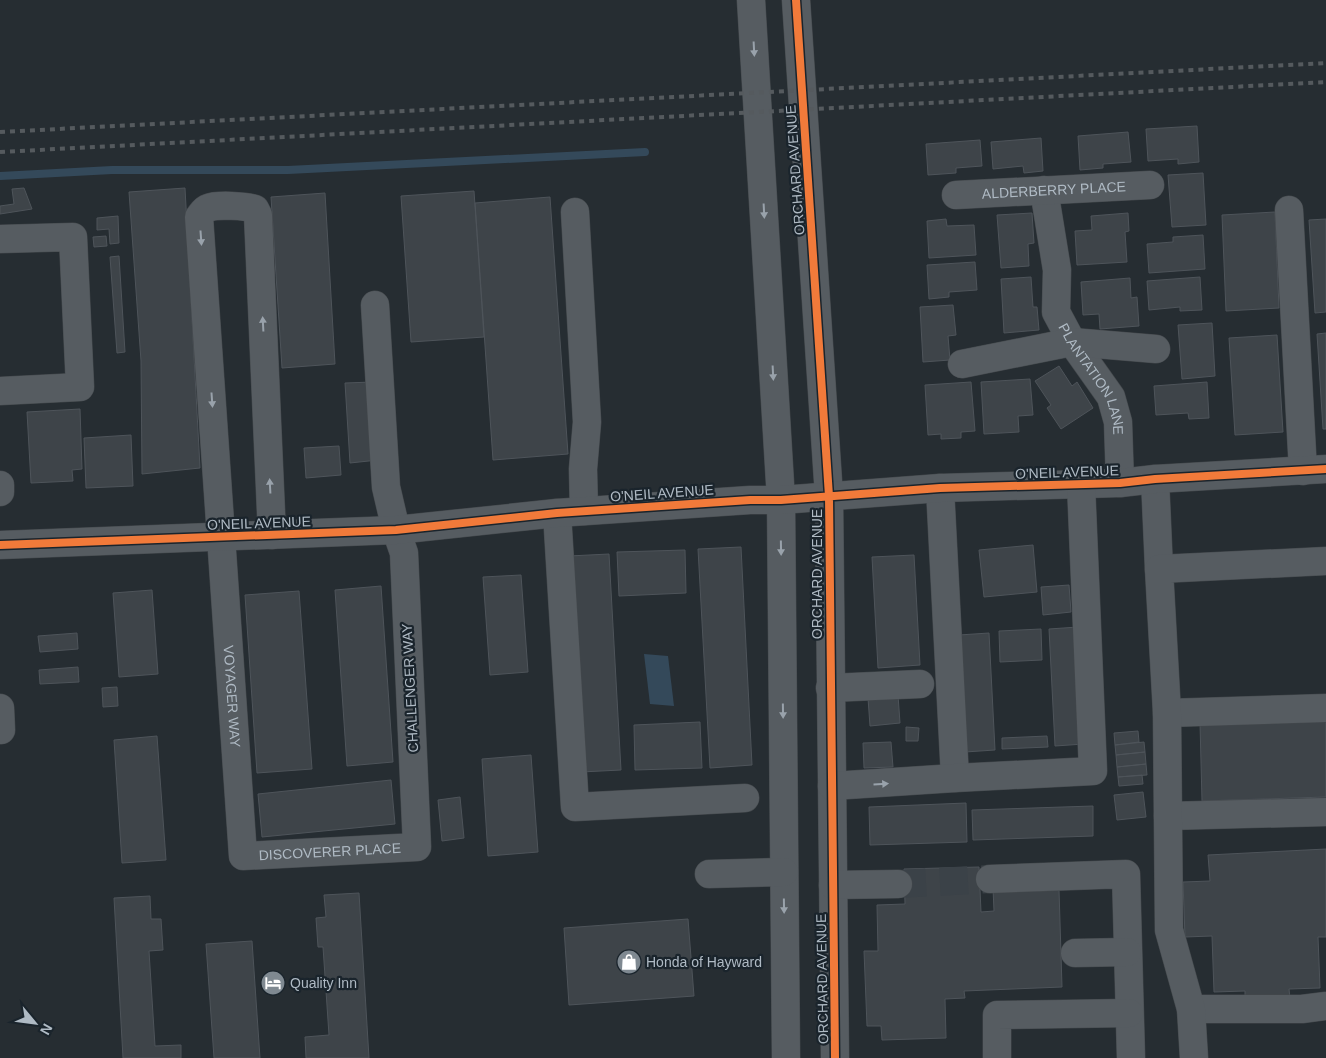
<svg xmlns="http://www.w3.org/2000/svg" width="1326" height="1058" font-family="Arial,sans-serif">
<rect width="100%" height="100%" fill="#262d32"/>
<path fill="#34495a" d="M644 654 668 656 674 706 650 704Z"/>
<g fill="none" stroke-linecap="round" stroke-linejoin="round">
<path stroke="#34495a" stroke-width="8" d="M0 176 112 170H288L645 152"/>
</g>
<path fill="#3e4449" stroke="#4e545a" d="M1197 126 1199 162 1178 164V159L1148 161 1146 129Z
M1128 132 1131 162 1103 164V168L1080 170 1078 136Z
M1041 138 1043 171 1024 173 1023 166 993 169 991 142Z
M980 140 982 166 956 168V173L928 175 926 144Z
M1203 173 1206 225 1172 227 1168 175Z
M24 188 32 209 0 214V206L14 204 12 189Z
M185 188 200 468 142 474 141 361 129 192Z
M474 191 484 337 411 342 401 196Z
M325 193 335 364 282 368 271 197Z
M550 197 568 454 493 460 475 203Z
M1275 212 1279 308 1226 311 1222 215Z
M1032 213 1034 243 1028 244 1029 266 1001 268 997 215Z
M1128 213 1129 231 1125 232 1127 262 1077 265 1075 231 1092 230 1091 216Z
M118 216 119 243 110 244 109 229 97 230V218Z
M946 219 947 226 974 225 976 255 929 258 927 221Z
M1326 219V312L1315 313 1309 220Z
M1203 235 1205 269 1149 273 1147 244 1173 242V237Z
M106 236 107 246 94 247 93 237Z
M119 256 125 352 117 353 110 257Z
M975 262 977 290 949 292V297L929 299 927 265Z
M1031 277 1033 307H1037L1039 330 1004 333 1001 279Z
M1200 277 1202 310 1180 311V307L1149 310 1147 281Z
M1130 278 1131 298 1137 297 1139 326 1100 329 1099 314 1083 315 1081 282Z
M953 305 956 335 948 336 950 360 923 362 920 307Z
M1212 323 1215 376 1182 379 1178 325Z
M1326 333V429H1323L1317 334Z
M1277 335 1283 432 1235 435 1229 338Z
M1059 366 1072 386 1077 382 1093 408 1061 429 1047 408 1051 405 1035 381Z
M1030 379 1033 415 1018 416 1019 432 984 434 981 382Z
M373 382 378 460 350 463 345 383Z
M971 382 975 431 961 432V438L941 439V434L928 435 925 385Z
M1207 382 1209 418 1189 419 1188 413 1156 415 1154 386Z
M80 409 82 469 72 470 73 481 31 483 27 412Z
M131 435 133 486 86 488 84 438Z
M339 446 341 475 306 478 304 448Z
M1033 545 1037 592 984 597 979 550Z
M741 547 752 765 710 768 698 549Z
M685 550 686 593 619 596 617 552Z
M609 554 621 770 581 772 569 556Z
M914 555 920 665 878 668 872 557Z
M521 575 528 672 490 675 483 577Z
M1069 585 1071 612 1043 615 1041 587Z
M381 586 393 762 347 766 335 590Z
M152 590 158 674 119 677 113 593Z
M299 591 312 769 257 773 245 595Z
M1078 627 1084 744 1055 746 1049 629Z
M1041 629 1042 660 1000 662 999 631Z
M77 633 78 649 40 652 38 636Z
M989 633 995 750 965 752 959 635Z
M78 667 79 682 40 684 39 670Z
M117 687 118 706 103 707 102 688Z
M898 695 900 723 870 726 868 698Z
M1326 719V797L1202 801 1200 723Z
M700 722 702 768 635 770 634 725Z
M906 727 919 728 918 741H906Z
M1138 731 1139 742 1115 745 1114 733Z
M157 736 166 860 122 863 114 740Z
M1047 736 1048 747 1002 749V738Z
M891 742 893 767 864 768 863 743Z
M1144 742 1145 752 1116 755 1115 745Z
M1145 752 1146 764 1117 767 1116 755Z
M531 755 538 852 488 856 482 759Z
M1146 764 1147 775 1118 777 1117 767Z
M1142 775 1143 784 1119 786 1118 777Z
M391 780 395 824 262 837 258 794Z
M1143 792 1146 817 1117 820 1114 795Z
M460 797 464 838 442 841 438 800Z
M966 803 967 842 870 845 869 807Z
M1093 806V836L973 840 972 810Z
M1326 849V937H1318L1320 988 1289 989 1290 999 1245 1000V991L1214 992 1212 936 1185 937 1183 882 1210 881 1208 855Z
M979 867 981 912 994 911 993 888 1038 891 1059 890 1062 987 964 991 965 998 945 999 946 1038 882 1040 881 1026H867L864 951H878L877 905 905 904 904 869Z
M359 893 369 1058H306L305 1037 329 1035 323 947H318L316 918 326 917 324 895Z
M150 896 151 919H161L163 950 149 951 155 1046 181 1045V1058H123L114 898Z
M688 919 694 996 569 1005 564 928Z
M252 941 260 1058H214L206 944Z"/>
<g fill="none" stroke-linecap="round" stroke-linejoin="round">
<path stroke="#3b4248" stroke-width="28" stroke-dasharray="28 14" stroke-linecap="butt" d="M898 884 990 879"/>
<defs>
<g id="minor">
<path d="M751 0 781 500 786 1058"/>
<path d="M796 0 829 496 835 1058"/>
<path id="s1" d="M1044 190 1057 270 1056 312 1072 342 1111 397 1118 422 1120 483"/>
<path id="s2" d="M956 195 1150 185"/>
<path d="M1289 210 1303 471"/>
<path d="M575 212 587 422 583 469 584 511"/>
<path d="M0 239 73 237 80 387 0 391"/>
<path d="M962 364 1072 342 1156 349"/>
<path d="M1155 479 1159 569"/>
<path d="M0 485V492"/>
<path d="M940 488 955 778"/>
<path d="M557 513 575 807 745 798"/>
<path id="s3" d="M272 535 258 215 255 209C246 206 217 204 208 208 204 209 202 213 199 217L243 856 417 847 404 553 396 530 386 487 375 305"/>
<path d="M0 545 396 530 557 513 750 500H781L940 488 1120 483 1155 479 1326 469"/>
<path d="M830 688 920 684"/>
<path d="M0 708 1 730"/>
<path d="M1167 713 1326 708"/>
<path d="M832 786 955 778 1093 771 1081 484"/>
<path d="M1168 816 1326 812"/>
<path d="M709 874 784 872"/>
<path d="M990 879 1126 874 1131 1058"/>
<path d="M833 885 898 884"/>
<path d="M1075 953 1127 952"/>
<path d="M1191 1009H1302L1326 1006"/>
<path d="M997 1058V1015L1129 1013"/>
<path d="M1194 1058 1191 1009 1169 930 1167 713 1159 569 1326 561"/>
</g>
</defs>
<use href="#minor" stroke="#44494d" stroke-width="29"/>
<use href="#minor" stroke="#565c61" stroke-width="28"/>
<path stroke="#555a5e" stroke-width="4" stroke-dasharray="5 5" stroke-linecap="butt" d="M0 132 1326 63
M0 152 1326 82"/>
<defs>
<path id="cycleway" d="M796 0 829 496 835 1058
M0 545 396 530 557 513 750 500H781L940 488 1120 483 1155 479 1326 469"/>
</defs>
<use href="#cycleway" stroke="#1a242c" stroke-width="11"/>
<use href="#cycleway" stroke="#f17a3a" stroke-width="8"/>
</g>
<defs><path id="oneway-solid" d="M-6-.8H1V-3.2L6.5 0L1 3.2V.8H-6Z" transform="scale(1.25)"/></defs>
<g fill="#99a2ab">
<use href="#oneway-solid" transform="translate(754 49) rotate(87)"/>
<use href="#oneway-solid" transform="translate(764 211) rotate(87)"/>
<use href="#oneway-solid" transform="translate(201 238) rotate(86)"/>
<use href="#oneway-solid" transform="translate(263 324) rotate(-93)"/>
<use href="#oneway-solid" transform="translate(773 373) rotate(87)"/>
<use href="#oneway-solid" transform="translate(212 400) rotate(86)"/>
<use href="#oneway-solid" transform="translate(270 486) rotate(-93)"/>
<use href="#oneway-solid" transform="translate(781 548) rotate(89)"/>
<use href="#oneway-solid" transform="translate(783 711) rotate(89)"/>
<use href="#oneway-solid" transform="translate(881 784) rotate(-4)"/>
<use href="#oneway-solid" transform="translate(784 906) rotate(89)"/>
</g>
<defs>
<symbol id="shop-disc" viewBox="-11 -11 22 22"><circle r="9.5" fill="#7f8991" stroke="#1a242c"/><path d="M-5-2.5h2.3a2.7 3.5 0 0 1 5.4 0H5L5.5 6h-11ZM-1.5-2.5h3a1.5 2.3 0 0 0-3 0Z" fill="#fff"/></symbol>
<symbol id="hotel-disc" viewBox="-11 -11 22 22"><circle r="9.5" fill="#7f8991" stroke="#1a242c"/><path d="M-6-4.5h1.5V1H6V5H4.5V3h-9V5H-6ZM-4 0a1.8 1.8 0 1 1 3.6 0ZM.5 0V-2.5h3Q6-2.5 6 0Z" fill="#fff"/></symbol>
</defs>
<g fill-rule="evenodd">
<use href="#shop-disc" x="615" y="948" width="28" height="28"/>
<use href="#hotel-disc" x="259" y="969" width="28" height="28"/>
</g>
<g text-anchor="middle" stroke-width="4.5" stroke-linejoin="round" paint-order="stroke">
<g font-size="14" fill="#afbac4" stroke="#1a242c">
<text transform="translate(795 170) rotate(-94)" y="5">ORCHARD AVENUE</text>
<text dy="5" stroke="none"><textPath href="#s2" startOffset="98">ALDERBERRY PLACE</textPath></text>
<text dy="5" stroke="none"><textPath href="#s1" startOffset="200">PLANTATION LANE</textPath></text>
<text transform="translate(1067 472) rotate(-2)" y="5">O'NEIL AVENUE</text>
<text transform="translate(662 493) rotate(-4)" y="5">O'NEIL AVENUE</text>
<text transform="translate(259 523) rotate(-2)" y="5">O'NEIL AVENUE</text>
<text transform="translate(817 574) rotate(-90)" y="5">ORCHARD AVENUE</text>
<text transform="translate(410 688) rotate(-93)" y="5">CHALLENGER WAY</text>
<text dy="5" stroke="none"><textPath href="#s3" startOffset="868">VOYAGER WAY</textPath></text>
<text dy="5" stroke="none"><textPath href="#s3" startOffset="1115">DISCOVERER PLACE</textPath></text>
<text transform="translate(822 979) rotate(-91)" y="5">ORCHARD AVENUE</text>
</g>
<g font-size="14" fill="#afbac4" stroke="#1a242c" text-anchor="start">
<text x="646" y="967">Honda of Hayward</text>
<text x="290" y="988">Quality Inn</text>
</g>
</g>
<g transform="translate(35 1023) rotate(119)" stroke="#1a242c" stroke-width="4" paint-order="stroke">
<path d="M0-4L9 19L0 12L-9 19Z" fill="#afbac4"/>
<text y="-8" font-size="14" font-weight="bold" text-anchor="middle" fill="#afbac4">N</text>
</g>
</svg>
